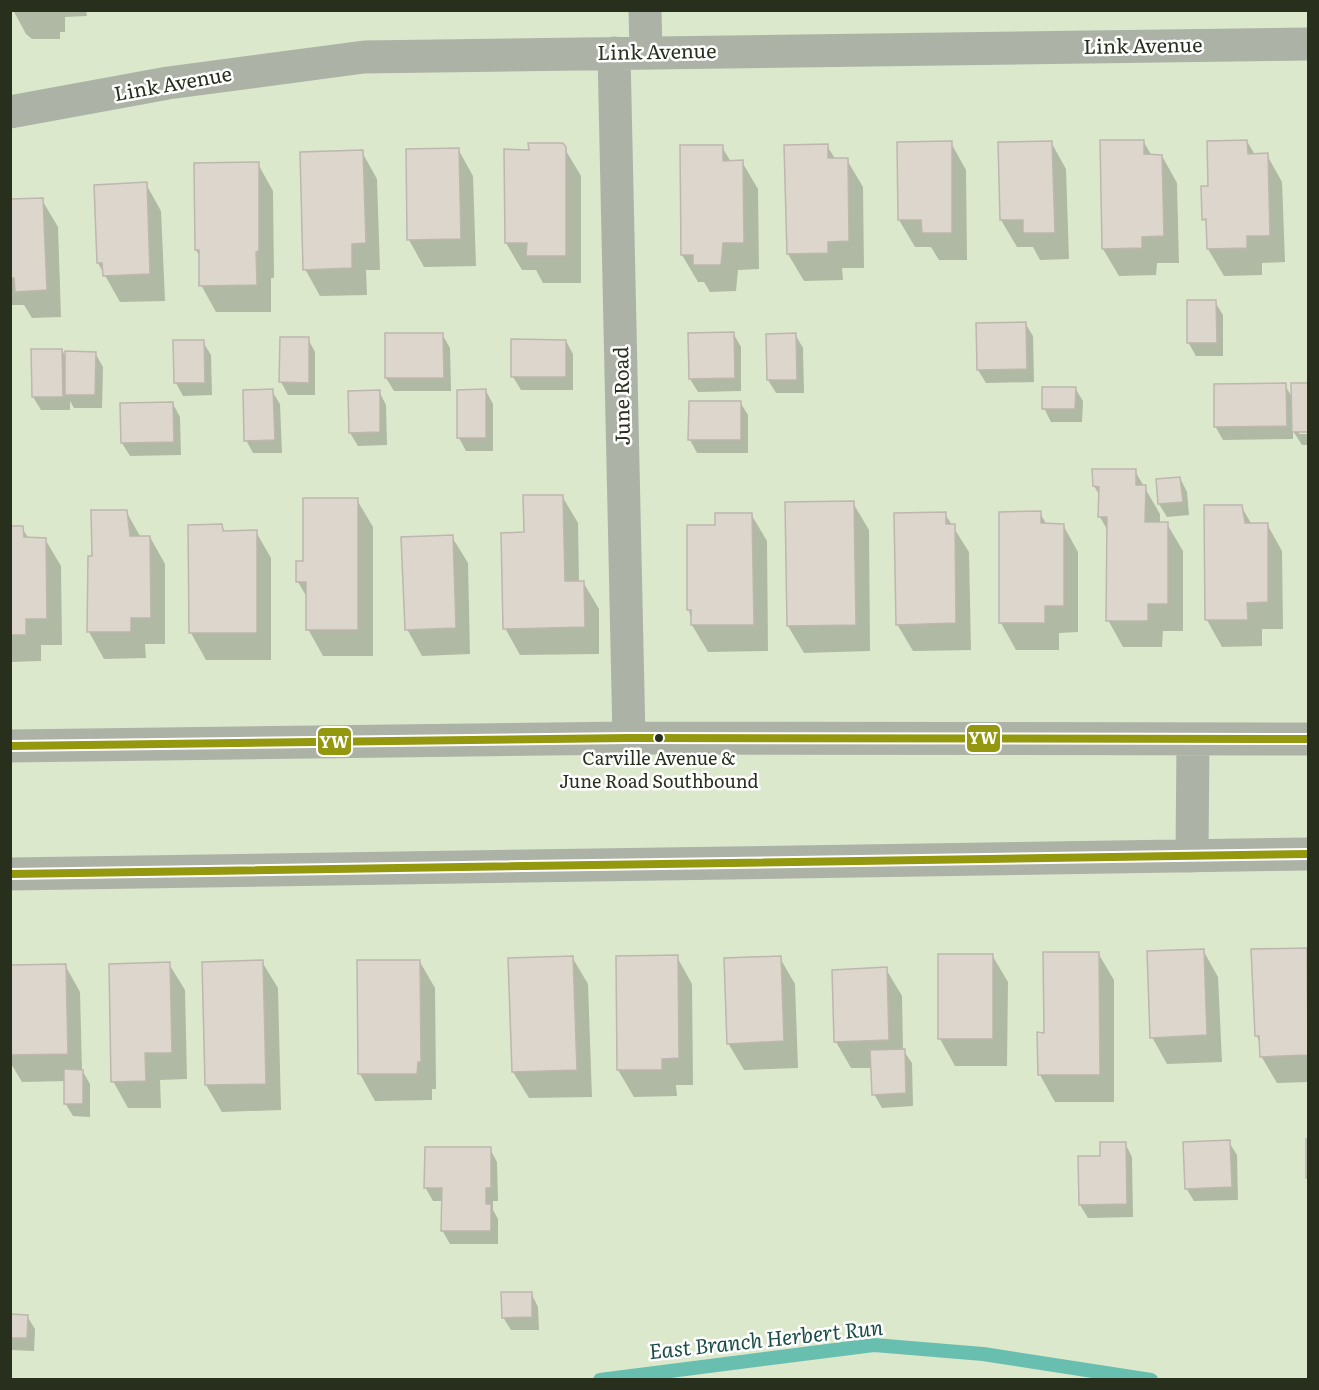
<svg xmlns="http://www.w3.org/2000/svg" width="1319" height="1390" font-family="Literata,serif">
<rect width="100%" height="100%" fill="#dce8cc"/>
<path fill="#0003" d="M13 10H86L87 16 65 17V32H60V39H32L26 34Z
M132 10H182V11H132Z
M1143 141 1152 156H1162L1177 183 1179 263H1157L1156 275 1119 276 1103 249Z
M1247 141 1255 155H1267L1282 182 1285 262 1262 263V275L1224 276 1208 249V226L1204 219 1210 187Z
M1051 142 1066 169 1069 259 1040 260 1033 247H1017L1001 220 999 144Z
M898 143H951L966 170 967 260H939L931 247H915L899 220Z
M562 144 581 176V283H543L536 270H522L506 243 530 151Z
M827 146 836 160H847L863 187 864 268H842L843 280 804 281 788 254Z
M722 147 731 162H742L758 189 759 269 738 270 736 291 710 292 704 282H698L682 255Z
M458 149 473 176 476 266 424 267 409 240Z
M362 152 377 179 380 270H366L367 295 320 296 305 269Z
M258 164 273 191 274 278H271V312H216L201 285 200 257 196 250Z
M146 184 161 211 165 301 120 302 98 263Z
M42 200 58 227 61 317 32 318 24 305H10V201Z
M1215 302 1223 315V356H1196L1188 342Z
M1025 323 1033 336 1034 382 986 383 978 370Z
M733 333 741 347V391L698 392 690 379Z
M442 334 450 348 451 391H394L386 378Z
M795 334 803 348 804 393H776L768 380Z
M308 339 315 352V395H288L281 382Z
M566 341 573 354V390H521L513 377Z
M203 342 211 355 212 395 183 396 176 383Z
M62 350 67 359 95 353 103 367 102 408H74L70 401V410H41L33 397Z
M1285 385 1293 399V385H1308V431H1299V434H1308V445H1302L1293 431V439L1223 440 1215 426Z
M1075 388 1083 401 1082 422H1051L1044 408Z
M272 391 280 404 282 453H253L246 440Z
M379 391 386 405 387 445 358 446 350 433Z
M486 391 493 404V451H466L459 438Z
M740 402 748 415V453H697L690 440Z
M173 404 180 417 181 455 130 456 122 443 121 405Z
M1135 471 1160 514V524H1167L1183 551V631H1163L1162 647H1123L1108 620V531L1100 517V496L1094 486Z
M1180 478 1187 492 1189 515 1167 517 1159 504Z
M562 496 578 523 579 582H583L599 609V654L520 655 505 628 525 534Z
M357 500 373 527V656H323L308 629V599L298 582 305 562Z
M853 503 869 530 870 651 804 653 788 626Z
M1205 506H1241L1252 525 1267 524 1282 551 1283 629H1262V646L1222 647 1207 620Z
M126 511 141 538 150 537 165 564V644H145L146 658 104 659 89 632 94 557Z
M1000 513H1040L1047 525H1063L1078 552V632L1059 633V650H1016L1001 623Z
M751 514 767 541 768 651 708 652 692 625 689 610 717 526Z
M945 514 969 552 971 650 913 651 897 624Z
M221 526 225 532H256L271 558V660H206L191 633Z
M10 528H22L29 539H45L61 566 62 645H41V661L10 662Z
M452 537 468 563 470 654 422 656 407 629Z
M1307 949 1308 1082 1277 1083 1261 1056V1044L1256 1035Z
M1203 950 1218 977 1222 1062 1167 1064 1152 1037Z
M1098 953 1114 980V1102H1055L1040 1075 1039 1034H1046Z
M992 955 1008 982 1007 1066H955L940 1039Z
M572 957 588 984 592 1097 529 1098 513 1072Z
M677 957 692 984 693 1085H676L677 1096 634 1097 618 1070Z
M780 958 795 984 798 1068 744 1070 728 1043Z
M262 962 278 988 281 1110 222 1112 206 1085Z
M420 962 435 988 436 1089H432V1100L375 1101 360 1074Z
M169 964 185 990 187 1079 160 1080 161 1108H128L113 1081Z
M65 965 80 992 82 1070 90 1084V1117L73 1116 65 1103 66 1081 22 1082 10 1062V967Z
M886 969 902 996 903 1050 912 1063 913 1106 882 1108 874 1094 873 1068H851L836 1042Z
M1229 1142 1237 1155 1238 1200 1194 1201 1186 1188Z
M1125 1143 1132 1157 1133 1217 1088 1218 1080 1205 1101 1157Z
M490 1149 497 1162 498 1201H493V1210L498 1219V1244H450L442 1230 443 1201H433L425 1187Z
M531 1293 538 1307 539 1330H511L503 1317Z
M10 1316H27L35 1329 34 1351 10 1350Z"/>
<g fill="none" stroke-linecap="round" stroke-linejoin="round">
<path stroke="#68bfaf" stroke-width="14" d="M600 1380 874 1345 983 1354 1151 1380"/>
</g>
<path fill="#ddd6cc" stroke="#bdb7ad" stroke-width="1.5" d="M1100 140H1144V154L1162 155 1164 236 1142 237V248L1102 249Z
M1247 140 1248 154 1268 153 1270 236H1247V248L1207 249 1206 219 1202 220 1201 186H1208L1207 141Z
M952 141V233H922L921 220H898L897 142Z
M1052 141 1055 233H1023V220H1000L998 142Z
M528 143H563L566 147V256H526L527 243H505L504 149 529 150Z
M828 144V158H848L849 241 828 242V253L787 254 784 145Z
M680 145H723V161L743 160 744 243H723L721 265H693V255H681Z
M459 148 461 239 407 240 406 149Z
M363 150 366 243 352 244V268L303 270 300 152Z
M259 162V251L256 252 257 285 199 286V250H195L194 163Z
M147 182 150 274 103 276 102 263H97L94 185Z
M43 198 47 290 15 292 14 278H10V199Z
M1187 300H1216L1217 343H1187Z
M1026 322 1027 369 977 370 976 323Z
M734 332 735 378 689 379 688 333Z
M385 333H443L444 378H385Z
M796 333 797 380H767L766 334Z
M280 337H309V383L279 382Z
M511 339 566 340V377H511Z
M173 340H204L205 383H174Z
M31 349H62L63 397H32Z
M65 351 96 352 95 395H65Z
M1286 383 1287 426 1214 427V384Z
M1291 383H1308V432H1292Z
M1042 387H1076L1075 409H1042Z
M273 389 275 440 244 441 243 390Z
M486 389V438H457V390Z
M380 390V432L349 433 348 391Z
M689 401H741V440H688Z
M173 402 174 442 121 443 120 403Z
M1092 469H1136V485H1146L1145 522H1168V604H1148V621H1106L1107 517H1098L1099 487 1093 486Z
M1180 477 1183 502 1158 504 1156 479Z
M523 495H563L565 581H584L585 627 503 629 501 533 524 532Z
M303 498H358V630H306V582H296V561H303Z
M854 501 856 625 787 626 785 502Z
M1204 505H1242L1245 523H1268V602L1247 603 1248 620H1205Z
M91 510H127L130 536H150L151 618H131V632H87L88 556H92Z
M1041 511V523L1064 524V606H1045V623H999V512Z
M946 512V524H955L956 623 896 625 894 513Z
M715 513H752L754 625H691V610H687V525H715Z
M222 524 223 531 257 530V633H189L188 525Z
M10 526H23L24 537 46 538 47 619H26V635H10Z
M453 535 456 628 405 630 401 537Z
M1307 948 1308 1055 1260 1057 1259 1036H1255L1251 949Z
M1204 949 1207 1035 1150 1038 1147 951Z
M1043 952H1099L1100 1075H1038L1037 1032 1044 1033Z
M938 954H993V1039H938Z
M678 955 679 1058 662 1059V1070H617L616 956Z
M573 956 577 1070 512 1072 508 958Z
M781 956 784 1041 727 1044 724 958Z
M263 960 266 1084 205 1085 202 962Z
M357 960H420L421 1062H418L417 1074H358Z
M170 962 172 1053H145L146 1081 111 1082 109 964Z
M66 964 68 1054 10 1055V965Z
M887 967 889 1040 834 1042 832 970Z
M905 1049 906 1093 872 1095 870 1050Z
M64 1069 83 1070V1104H64Z
M1306 1139H1308V1178H1306Z
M1230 1140 1232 1187 1185 1189 1183 1142Z
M1100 1142H1126L1127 1204 1079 1205 1078 1156H1100Z
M425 1147H491V1188H486V1204H491V1231H441L442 1188H424Z
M501 1292H532V1317L502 1318Z
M10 1314 28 1315 27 1338H10Z"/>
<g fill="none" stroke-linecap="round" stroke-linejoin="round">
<path stroke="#adb2a7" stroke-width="33" d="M645 10 646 52
M614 53 629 738
M10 112 168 83 364 57 1308 44
M10 746 629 738 1308 739
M1192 856 1193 739
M10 874 1308 854"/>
<defs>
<path id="bus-1" d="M10 746 629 738 1308 739
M10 874 1308 854"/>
</defs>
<use href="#bus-1" stroke="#fff" stroke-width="12"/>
<use href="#bus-1" stroke="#94980e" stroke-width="8"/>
</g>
<circle fill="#28301d" stroke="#fff" stroke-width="2" cx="659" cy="738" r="5"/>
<g text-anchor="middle" stroke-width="5" stroke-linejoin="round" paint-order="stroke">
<g font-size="18" fill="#28301d" stroke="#fff">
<text x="659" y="765">Carville Avenue &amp;<tspan x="659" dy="23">June Road Southbound</tspan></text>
</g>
<g font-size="20" fill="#28301d" stroke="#fff">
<text transform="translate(1143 46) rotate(-1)" y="7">Link Avenue</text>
<text transform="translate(657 52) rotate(-1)" y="7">Link Avenue</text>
<text transform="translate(173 84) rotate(-10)" y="7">Link Avenue</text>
<text transform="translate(622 396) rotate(-91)" y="7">June Road</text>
</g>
<g font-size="21" font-style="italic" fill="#1a4c48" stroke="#fff">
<text transform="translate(766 1340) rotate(-6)" y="7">East Branch Herbert Run</text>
</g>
</g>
<g stroke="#fff" stroke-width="2">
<rect x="966" y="724" width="35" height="29" rx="6" fill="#94980e"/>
<rect x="317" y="727" width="35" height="29" rx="6" fill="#94980e"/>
</g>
<g font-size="16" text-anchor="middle" font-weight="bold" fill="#fff">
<text x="983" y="744">YW</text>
<text x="334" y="748">YW</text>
</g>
<rect width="1319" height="1390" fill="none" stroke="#28301d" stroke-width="24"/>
</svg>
